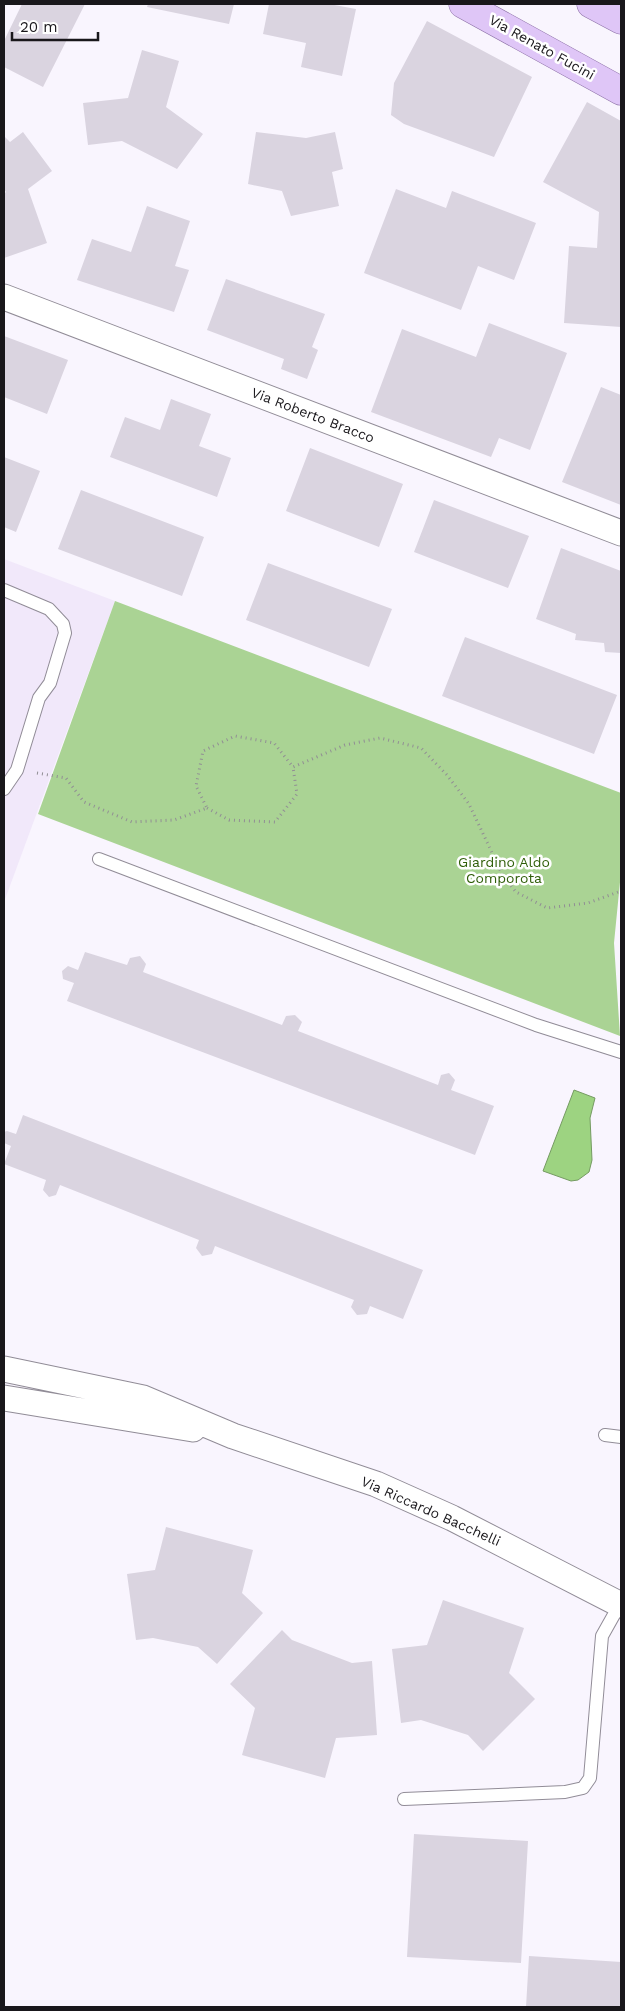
<svg xmlns="http://www.w3.org/2000/svg" width="625" height="2011" font-family="'Work Sans',sans-serif">
<rect width="100%" height="100%" fill="#f9f5fe"/>
<path fill="#f1e8fa" d="M4 559 115 601 4 902Z"/>
<path fill="#aad394" d="M115 601 621 793V872L614 943 620 1036 38 814Z"/>
<path fill="#9dd381" stroke="#759b62" d="M574 1090 595 1098 590 1118 592 1160 589 1172 578 1180 571 1181 543 1171Z"/>
<path fill="#dad4e0" d="M22 4H85L43 87 4 67V41Z
M148 4H234L229 24 147 7Z
M269 4H329L356 9 342 76 301 67 306 43 263 34Z
M427 21 532 77 494 157 404 124 391 115 394 83Z
M142 50 179 61 166 107 203 134 177 169 122 141 88 145 83 103 128 98Z
M587 102 621 121V327L564 323 569 246 597 248 599 212 543 182Z
M23 132 52 171 28 189 47 243 4 258V194L6 192 4 189V136L10 142Z
M256 132 306 138 335 132 343 169 332 172 339 206 291 216 282 191 248 184Z
M396 189 446 208 452 191 536 223 514 280 478 266 461 310 364 273Z
M147 206 190 221 175 266 189 270 174 312 77 280 92 239 131 252Z
M226 279 325 314 312 347 318 350 307 379 281 369 284 359 207 330Z
M489 323 567 353 530 450 499 438 491 457 371 412 402 329 476 357Z
M4 336 68 360 47 414 4 397Z
M601 387 621 395V505L562 482Z
M171 399 211 414 199 446 231 458 217 497 110 457 125 417 160 430Z
M310 448 403 484 379 547 286 511Z
M4 457 40 471 16 532 4 527Z
M81 490 204 537 182 596 58 549Z
M434 500 529 536 508 588 414 552Z
M561 548 621 571V653L605 652 604 643 575 640 576 634 536 619Z
M268 563 392 609 369 667 246 620Z
M465 637 617 695 594 754 442 696Z
M85 952 127 965 130 958 140 956 146 964 143 972 282 1025 286 1016 295 1015 302 1022 298 1031 438 1085 441 1075 449 1073 455 1080 451 1090 494 1106 475 1155 67 1001 74 983 63 979 62 971 68 966 78 970Z
M23 1115 423 1270 403 1319 370 1306 367 1314 357 1315 351 1307 354 1300 215 1246 212 1254 202 1256 196 1248 199 1240 60 1185 56 1195 49 1197 43 1190 46 1180 4 1164 11 1146 4 1143V1132L7 1131 16 1134Z
M166 1527 253 1550 242 1593 263 1613 217 1664 198 1647 153 1638 136 1640 127 1574 155 1570Z
M443 1600 524 1628 509 1673 535 1699 483 1751 468 1735 421 1720 401 1723 392 1649 427 1645Z
M282 1630 292 1640 352 1663 372 1661 377 1735 336 1738 325 1778 242 1755 255 1708 230 1684Z
M414 1834 528 1841 521 1963 407 1957Z
M529 1956 621 1962V2007H526Z"/>
<g fill="none" stroke-linecap="round" stroke-linejoin="round">
<defs>
<path id="lane" d="M4 590 49 609 63 624 65 633 50 683 39 698 17 770 4 789
M99 859 536 1025 621 1052
M605 1435 621 1437
M404 1799 565 1792 583 1788 590 1778 602 1636 620 1604"/>
<path id="street" d="M4 297 621 533
M4 1369 143 1398 233 1436 376 1484 452 1518 621 1605
M4 1398 193 1429"/>
<path id="primary" d="M463 4 621 91
M591 4 621 20"/>
</defs>
<use href="#lane" stroke="#918c97" stroke-width="14"/>
<use href="#street" stroke="#918c97" stroke-width="27"/>
<use href="#primary" stroke="#8c70a6" stroke-width="29"/>
<path stroke="#918e94" stroke-width="3" stroke-dasharray="1 4" stroke-linecap="butt" d="M37 773 66 778 84 802 132 822 174 820 207 808 196 786 203 751 235 736 274 743 293 767 345 745 380 738 421 748 447 775 469 804 503 876 516 892 547 908 588 903 621 891
M207 808 229 820 275 822 297 794 293 767"/>
<use href="#lane" stroke="#fff" stroke-width="12"/>
<use href="#street" stroke="#fff" stroke-width="25"/>
<use href="#primary" stroke="#dfc6f7" stroke-width="28"/>
</g>
<g text-anchor="middle" stroke-width="5" stroke-linejoin="round" paint-order="stroke">
<g font-size="14" fill="#19171b" stroke="#fff">
<text transform="translate(542 47) rotate(29)" y="5">Via Renato Fucini</text>
<text transform="translate(313 415) rotate(21)" y="5">Via Roberto Bracco</text>
<text transform="translate(431 1511) rotate(24)" y="5">Via Riccardo Bacchelli</text>
</g>
<g font-size="14" fill="#2f5e08" stroke="#fff">
<text x="504" y="867">Giardino Aldo<tspan x="504" dy="16">Comporota</tspan></text>
</g>
</g>
<rect width="625" height="2011" fill="none" stroke="#19171b" stroke-width="10"/>
<path d="M12 32v8h86v-8" fill="none" stroke="#19171b" stroke-width="2.5"/>
<text x="20" y="32" font-size="15" fill="#19171b" stroke="#ffffff" stroke-width="4" paint-order="stroke">20 m</text>
</svg>
